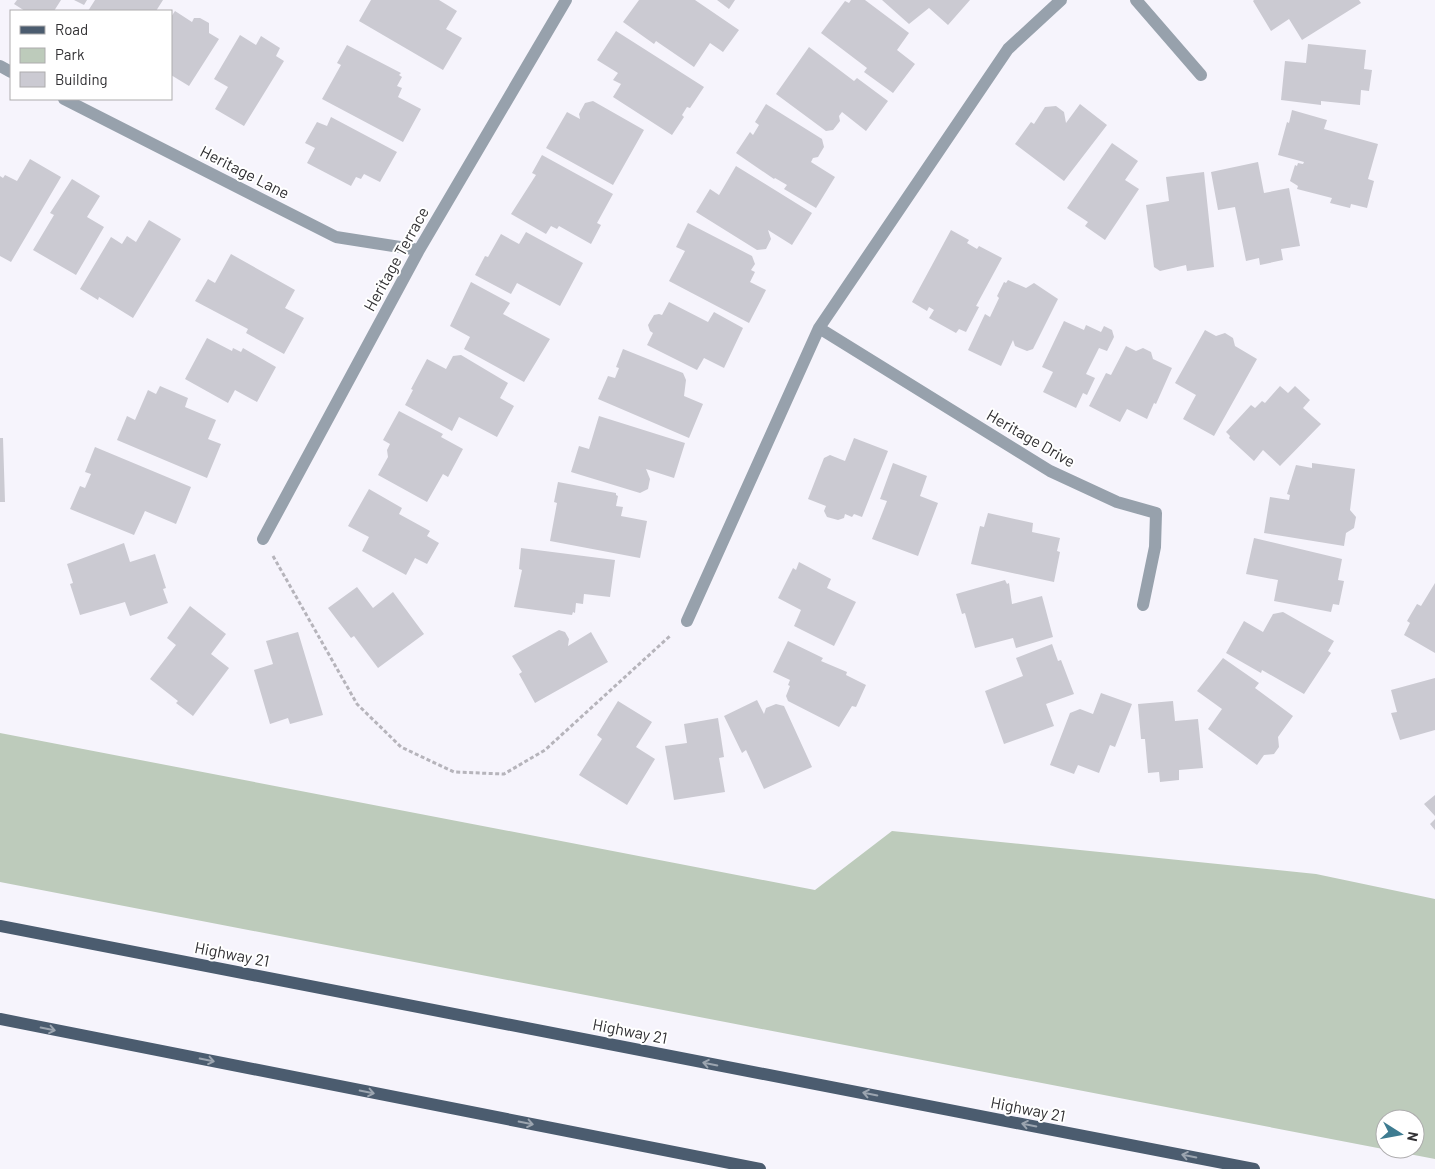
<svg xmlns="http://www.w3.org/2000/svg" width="1435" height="1169" font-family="Barlow,sans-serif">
<rect width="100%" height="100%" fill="#f6f4fc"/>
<path fill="#bdcbbb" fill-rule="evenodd" d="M0 733 815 890 892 831 1316 874 1435 899V1159L0 882ZM1385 1119H1415V1149H1385Z"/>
<path fill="#cbcad2" d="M17 0H61L54 11H25L14 4Z
M74 0H87L84 5Z
M95 0H163L156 11H88Z
M371 0H439L457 11 446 29 462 38 443 70 359 21Z
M639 0H695L739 30 723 52 710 43 694 67 656 41 654 44 623 22Z
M717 0H735L729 9Z
M851 0H865L909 33 897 50 915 64 893 93 864 72 867 68 821 33 845 1 849 3Z
M882 0H970L948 25 929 8 909 24Z
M1254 0H1359L1361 3 1302 40 1289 19 1271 31 1253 1Z
M175 11 192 22 194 18H200L209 23V33L219 39 189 86 171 75V17Z
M616 31 704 87 690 108 687 107 682 115 684 117 672 135 613 97 621 84 613 80 618 73 597 60Z
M240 35 256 45 261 36 280 48 276 56 284 61 244 126 215 109 228 87 214 79Z
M1308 44 1366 50 1364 69 1372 70 1369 91 1361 90 1360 105 1321 101V105L1281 100 1285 61 1306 63Z
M347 45 401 73 399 75 402 77 397 86 402 88 398 97 421 109 403 142 322 99 341 65 337 63Z
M809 47 854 81 857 78 888 101 866 131 842 112 839 116 840 121 833 130 826 131 776 94Z
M593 101 644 130 613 185 546 148 567 112 580 119 579 114 585 103Z
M766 104 822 139 824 147 818 157 813 158 811 162 835 177 816 208 784 189 787 185 775 178 774 179 736 153 750 132 753 135 759 125 755 122Z
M1080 104 1107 125 1064 181 1015 144 1031 122 1034 124 1045 107 1056 106 1064 112 1066 123Z
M1292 110 1327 120 1324 129 1378 144 1368 179 1374 181 1367 208 1351 204 1350 208 1330 203 1332 198 1297 189 1298 186 1290 181 1295 165 1297 166 1298 163 1303 164 1304 162 1278 155 1287 122 1289 123Z
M331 117 397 152 380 182 364 174 361 179 356 177 351 186 307 163 315 148 305 143 317 122 327 126Z
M1112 143 1138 161 1125 180 1139 189 1105 240 1085 226 1088 222 1067 208Z
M542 155 613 194 597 223 601 225 591 244 559 226 557 229 551 226 546 234 511 214 536 175 532 173Z
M30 159 61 177 11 262 0 256V176L3 178 5 175 17 181Z
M1258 162 1264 193 1289 188 1300 246 1281 249 1283 260 1260 265 1259 258 1246 261 1235 207 1218 210 1211 172Z
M736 166 812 213 792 245 768 230 771 239 766 249 757 250 696 212 710 189 719 195Z
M1204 172 1214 267 1187 271 1186 265 1160 271 1154 267 1146 205 1169 201 1166 177Z
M72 179 100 196 87 217 104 227 76 275 33 250 54 215 50 213Z
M149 220 181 239 133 318 99 297 98 300 80 289 111 237 122 244 127 236 136 242Z
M688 223 752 256 755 264 751 270 755 272 750 282 766 290 749 323 669 281 685 251 676 247Z
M951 230 969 240 967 243 977 249 979 246 1002 258 976 306 979 307 966 332 959 329 956 333 929 318 934 310 929 307 927 311 912 302Z
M526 232 583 263 560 306 517 283 511 294 475 275 485 256 488 257 501 234 519 244Z
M231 254 295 290 285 308 304 318 284 354 246 333 248 329 195 301 208 279 215 283Z
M1008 280 1026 288 1034 283 1058 299 1033 349 1027 351 1015 346 1013 340 1001 366 968 350 985 314 990 317 999 298 997 296 1004 282 1006 283Z
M471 282 510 303 503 314 550 339 524 382 464 349 470 337 450 326Z
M669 302 708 322 714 312 743 328 724 368 704 358 697 370 647 345 653 333 650 331 648 325 654 315 659 314 662 315Z
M1064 321 1084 330 1086 325 1101 332 1104 326 1112 330 1114 337 1107 351 1099 348 1086 374 1095 378 1087 395 1083 393 1076 408 1043 392 1053 372 1042 367Z
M1205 330 1216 336 1225 333 1233 338 1235 346 1257 359 1214 436 1183 419 1196 395 1175 383Z
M207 338 232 351 233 348 241 352 243 348 276 367 257 402 235 390 228 403 185 379Z
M1126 346 1136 351 1143 348 1151 352 1153 359 1172 368 1156 404 1154 403 1147 419 1127 409 1120 422 1089 406 1106 373 1111 375Z
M623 349 683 373 686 380 684 396 703 404 689 438 598 399 608 376 615 378 619 368 616 367Z
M461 355 508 383 500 398 514 406 497 437 459 417 452 431 405 405 413 390 411 389 427 359 446 369 453 356Z
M160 386 188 398 185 407 216 420 208 439 221 444 207 478 117 440 127 416 135 420 148 390 156 394Z
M1280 386 1288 393 1295 386 1310 400 1303 408 1321 424 1280 466 1263 450 1254 461 1229 438 1230 436 1226 432 1251 405 1255 408 1262 401 1265 403Z
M399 411 443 434 441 437 463 449 448 477 443 474 427 502 378 475 388 457 387 450 390 444 383 440Z
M599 416 685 443 674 478 646 469 650 479 648 489 640 493 571 472 579 446 589 449Z
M0 438H3L5 502H0Z
M854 438 888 451 862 517 854 514 852 517 845 514 844 518 838 520 827 517 824 511 826 506 808 499 824 458 830 455 845 461Z
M95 447 191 487 176 524 145 511 134 535 70 509 80 486 85 488 91 474 85 472Z
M893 463 927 476 920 496 938 503 918 556 872 539 887 501 880 499Z
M1312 463 1355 469 1350 510 1356 517 1354 528 1346 533 1344 546 1264 533 1270 497 1289 500 1290 495 1287 494 1296 465 1312 468Z
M558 482 616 493V495L618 496 616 506 623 507 621 516 647 521 640 558 550 541 557 503 554 502Z
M369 489 402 508 399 514 430 531 427 536 439 543 427 564 415 558 406 575 362 551 369 537 348 526Z
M988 513 1033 523 1032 532 1060 538 1057 551 1060 552 1054 582 971 564 980 526 984 527Z
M1254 538 1342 559 1338 580 1344 581 1339 605 1333 604 1331 612 1274 601 1278 580 1246 574Z
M124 543 130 562 155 554 166 588 163 589 168 603 130 616 125 602 80 615 70 584 73 583 67 564Z
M521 548 615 560 610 597 584 594 583 604 576 603 575 613 573 612 572 615 514 607 522 570 519 569Z
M799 562 831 579 827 588 856 602 834 646 794 626 801 610 778 598 793 568 796 570Z
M1005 580 1007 584 1009 583 1012 604 1042 596 1053 637 1016 648 1013 638 975 648 965 613 962 614 956 594Z
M1435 583V653L1404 635 1410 623 1407 621 1417 604 1421 606Z
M357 587 373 608 393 592 424 634 378 668 354 636 351 638 328 608Z
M190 606 226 634 211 654 229 668 193 716 176 703 178 701 150 679 176 645 167 638Z
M1283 612 1334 641 1328 651 1331 653 1304 694 1262 670 1261 673 1226 653 1244 621 1263 632 1273 614Z
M559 630 565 632 569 639 568 646 591 632 608 662 535 703 519 674 522 672 512 656Z
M298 632 323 715 290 724 288 718 270 724 254 670 273 664 266 641Z
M788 641 823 658 821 661 847 672 846 675 866 685 856 707 852 706 839 727 788 701 786 696 790 686 788 685 790 680 773 672Z
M1052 644 1058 661 1061 660 1074 694 1046 704 1054 726 1004 744 985 691 1023 676 1016 658Z
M1223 658 1259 683 1255 688 1293 716 1278 737 1279 747 1274 754 1264 755 1257 765 1208 729 1222 709 1197 691Z
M1435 678V730L1400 740 1391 713 1397 712 1391 690Z
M1101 693 1132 704 1115 747 1110 745 1099 773 1078 765 1074 774 1050 765 1070 713 1080 709 1093 714Z
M757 700 764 714 766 708 776 704 784 706 812 767 764 789 746 750 742 753 724 716Z
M618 701 652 722 636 747 655 759 627 805 579 775 602 739 597 735Z
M1173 701 1175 721 1198 719 1203 768 1179 770V780L1160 782 1159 772 1148 773 1145 739H1141L1138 704Z
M718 718 724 757 719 758 725 792 674 800 665 746 687 743 684 724Z
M1435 795V816L1424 804Z
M1435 819V830L1430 824Z"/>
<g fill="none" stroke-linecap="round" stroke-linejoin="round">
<path stroke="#b6b4bb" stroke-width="3" stroke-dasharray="4 2.5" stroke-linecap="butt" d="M273 556 357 704 401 747 454 772 504 774 545 750 671 635"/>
<path stroke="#97a1ac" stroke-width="12" d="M1136 0 1201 75
M0 66 11 72
M64 99 336 237 419 250
M819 328 1050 471 1117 502 1156 513 1155 547 1143 605
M263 539 419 250 566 0
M687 621 819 328 1008 49 1061 0"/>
<path stroke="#4b5c6f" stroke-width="12" d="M0 926 1254 1169
M0 1019 760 1169"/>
</g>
<defs><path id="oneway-shaft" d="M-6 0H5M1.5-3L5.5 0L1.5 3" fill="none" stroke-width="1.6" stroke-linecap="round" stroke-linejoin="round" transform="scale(1.25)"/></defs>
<g stroke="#9ca5b0">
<use href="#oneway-shaft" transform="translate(48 1029) rotate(11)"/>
<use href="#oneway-shaft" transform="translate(207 1060) rotate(11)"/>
<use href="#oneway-shaft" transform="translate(710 1064) rotate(-169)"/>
<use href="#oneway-shaft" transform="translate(367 1092) rotate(11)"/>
<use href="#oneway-shaft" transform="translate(870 1094) rotate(-169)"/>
<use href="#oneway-shaft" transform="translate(526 1123) rotate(11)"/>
<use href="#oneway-shaft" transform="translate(1029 1125) rotate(-169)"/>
<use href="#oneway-shaft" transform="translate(1189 1156) rotate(-169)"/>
</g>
<g text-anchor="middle" stroke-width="4" stroke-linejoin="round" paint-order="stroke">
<g font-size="16" fill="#313033" stroke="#fff">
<text transform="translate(245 172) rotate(27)" y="6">Heritage Lane</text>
<text transform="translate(396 259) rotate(-61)" y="6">Heritage Terrace</text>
<text transform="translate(1031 438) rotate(30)" y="6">Heritage Drive</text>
<text transform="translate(232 954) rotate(11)" y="6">Highway 21</text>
<text transform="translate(630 1031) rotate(11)" y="6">Highway 21</text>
<text transform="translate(1028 1109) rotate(11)" y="6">Highway 21</text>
</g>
</g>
<rect x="10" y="10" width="162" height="90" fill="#ffffff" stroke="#adacad"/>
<rect x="20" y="26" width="25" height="8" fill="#4b5c6f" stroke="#adacad"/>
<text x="55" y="35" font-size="15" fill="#313033">Road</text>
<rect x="20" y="48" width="25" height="15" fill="#bdcbbb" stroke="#adacad"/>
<text x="55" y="60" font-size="15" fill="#313033">Park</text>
<rect x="20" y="72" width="25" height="15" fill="#cbcad2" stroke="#adacad"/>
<text x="55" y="85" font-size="15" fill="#313033">Building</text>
<g transform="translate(1400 1134) rotate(101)"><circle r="24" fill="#ffffff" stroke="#adacad"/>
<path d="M0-4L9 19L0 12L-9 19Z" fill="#3e7c91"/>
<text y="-8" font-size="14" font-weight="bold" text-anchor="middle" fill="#313033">N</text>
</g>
</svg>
